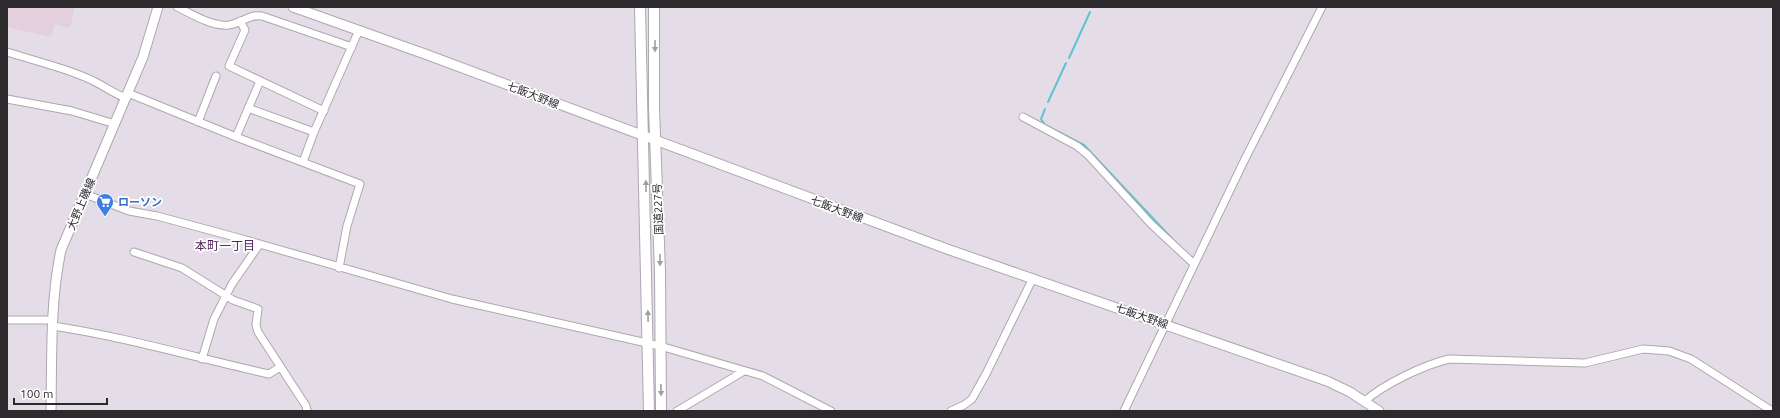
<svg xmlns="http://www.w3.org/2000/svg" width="1780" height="418" font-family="Ubuntu,'Noto Sans JP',sans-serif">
<rect width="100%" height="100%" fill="#e4dde7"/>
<path fill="#e4cfdd" d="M7 7H75L70 28 55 24 51 37 7 27Z"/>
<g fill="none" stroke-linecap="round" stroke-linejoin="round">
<path stroke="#5fc3cd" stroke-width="2" d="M1069 58 1090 12
M1048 102 1066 63
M1045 109 1041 119 1045 125 1084 145 1178 245"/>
<defs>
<path id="minor" d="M177 7C192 14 212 27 229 25 242 23 249 14 262 16L352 47
M240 21 245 30 229 66 324 111
M7 52C35 61 77 71 101 85 110 90 117 95 126 98
M128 93 236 137 360 184 347 226 339 268
M7 99 72 111 115 124
M248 108 314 132
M1023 117 1077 146 1088 155 1151 224 1194 264
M198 122 216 76
M236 137 260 81
M303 162 314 132 359 30
M85 194 129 211 157 216 235 237 452 299 660 346 763 376 831 411
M134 252 182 268 233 300 258 309 256 325 258 332 306 406 307 411
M7 320H53
M53 326C126 337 197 358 269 374L280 367
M202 359 214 319 232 284 259 245
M1365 401C1384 384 1424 365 1449 359L1585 363 1643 349 1669 351 1691 359 1772 411
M677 411 744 371
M951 411 964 405 972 399 986 374 1033 278
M1124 411 1243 163 1322 7"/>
<path id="major" d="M293 7 425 54 947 249 1327 381 1350 392 1379 411
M51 411C52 357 50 302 61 250L143 57 158 7"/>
<path id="highway" d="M640 7 649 411
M654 7V108L660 271 661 411"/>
</defs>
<use href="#minor" stroke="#ada7b0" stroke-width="9"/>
<use href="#major" stroke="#ada7b0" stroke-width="11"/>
<use href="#highway" stroke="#ada7b0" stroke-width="12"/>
<use href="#minor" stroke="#fff" stroke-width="7"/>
<use href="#major" stroke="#fff" stroke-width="9"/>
<use href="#highway" stroke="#fff" stroke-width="10"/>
</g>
<defs><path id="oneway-solid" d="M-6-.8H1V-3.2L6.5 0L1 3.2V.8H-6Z"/></defs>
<g fill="#a09fa0">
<use href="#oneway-solid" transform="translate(655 46) rotate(90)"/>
<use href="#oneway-solid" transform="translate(646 186) rotate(-91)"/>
<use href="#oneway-solid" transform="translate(660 260) rotate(89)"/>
<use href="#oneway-solid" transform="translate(648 316) rotate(-91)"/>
<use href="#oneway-solid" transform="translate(661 390) rotate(89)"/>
</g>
<defs>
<symbol id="supermarket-pin" viewBox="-11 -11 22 30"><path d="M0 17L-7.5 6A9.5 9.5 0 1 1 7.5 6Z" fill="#3f7fe0" stroke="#fff"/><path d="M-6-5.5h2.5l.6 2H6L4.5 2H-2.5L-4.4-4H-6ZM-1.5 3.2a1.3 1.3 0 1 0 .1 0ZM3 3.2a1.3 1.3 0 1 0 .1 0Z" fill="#fff"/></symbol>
</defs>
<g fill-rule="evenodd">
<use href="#supermarket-pin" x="95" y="192" width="20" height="27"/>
</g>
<g text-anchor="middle" stroke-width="3.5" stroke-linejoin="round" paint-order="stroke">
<g font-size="11" fill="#2c2a2d" stroke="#fff">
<text transform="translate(533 95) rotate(21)" y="4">七飯大野線</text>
<text transform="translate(81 204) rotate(-67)" y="4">大野上磯線</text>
<text transform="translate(658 209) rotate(-92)" y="4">国道227号</text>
<text transform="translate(837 209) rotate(20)" y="4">七飯大野線</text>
<text transform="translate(1142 316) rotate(19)" y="4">七飯大野線</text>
</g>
<g font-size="11" font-weight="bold" fill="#366cbe" stroke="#fff" text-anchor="start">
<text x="118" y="206">ローソン</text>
</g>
<g font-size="12" fill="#53275b" stroke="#fff">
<text x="225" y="250">本町一丁目</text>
</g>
</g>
<rect width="1780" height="418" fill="none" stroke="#2c2a2d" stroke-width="16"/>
<path d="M14 398v6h93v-6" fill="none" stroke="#2c2a2d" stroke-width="2"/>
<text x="20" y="398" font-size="12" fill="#2c2a2d" stroke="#ffffff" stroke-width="3" paint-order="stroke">100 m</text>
</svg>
